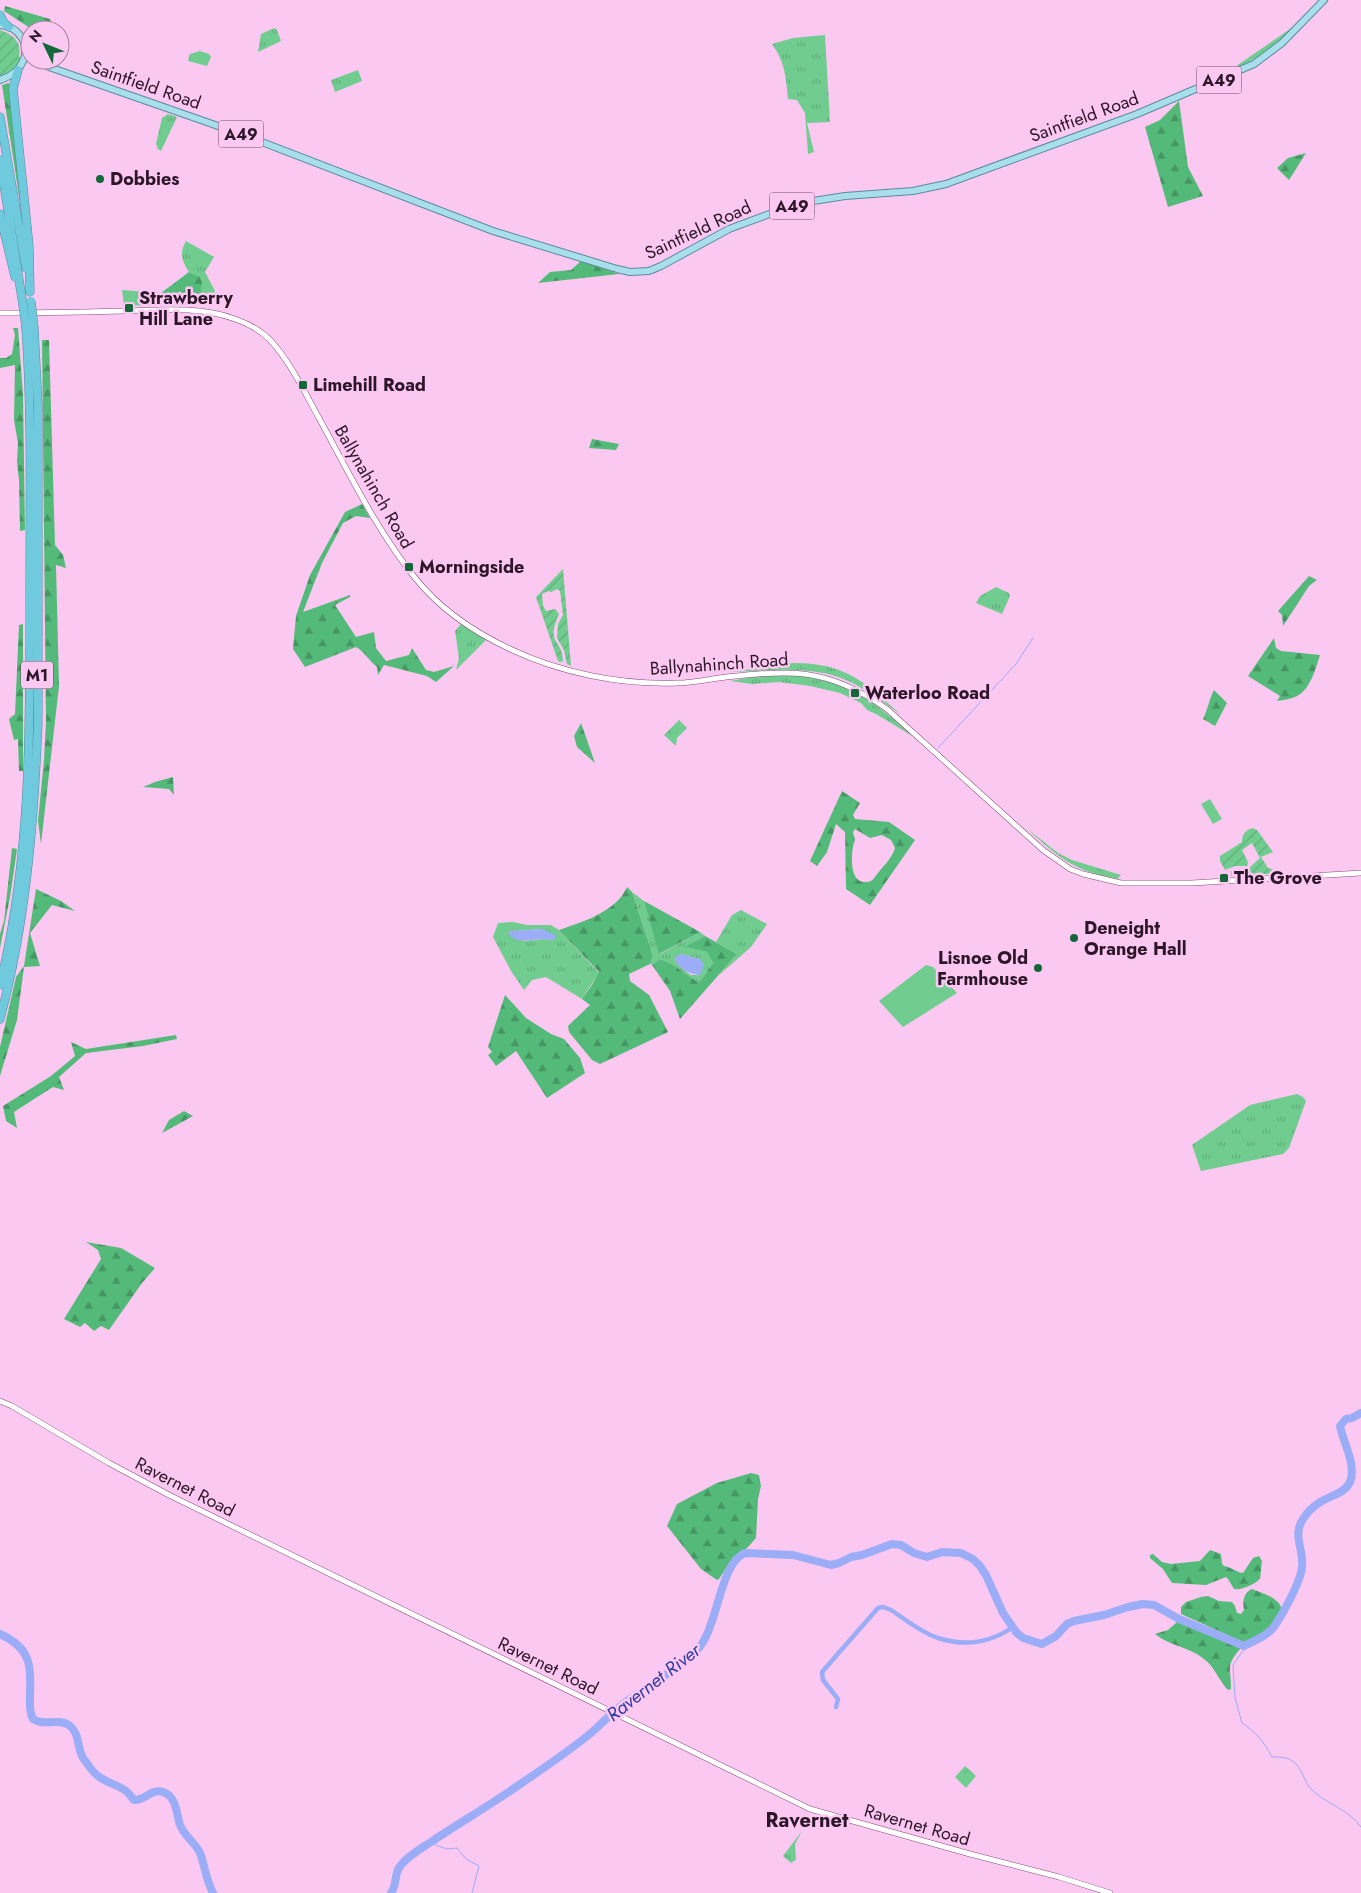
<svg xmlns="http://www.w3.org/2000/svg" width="1361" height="1893" font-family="Jost,sans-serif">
<defs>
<pattern id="grass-tufts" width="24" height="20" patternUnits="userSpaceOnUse" patternTransform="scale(1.25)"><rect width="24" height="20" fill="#70cd8f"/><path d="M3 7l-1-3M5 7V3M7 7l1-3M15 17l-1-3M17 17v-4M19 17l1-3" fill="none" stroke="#61af7c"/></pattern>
<pattern id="forest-firs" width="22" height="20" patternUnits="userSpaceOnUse" patternTransform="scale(1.25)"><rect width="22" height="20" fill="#54ba79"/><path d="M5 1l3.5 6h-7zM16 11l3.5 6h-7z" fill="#469663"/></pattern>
<pattern id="park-crowns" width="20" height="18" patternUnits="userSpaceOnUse" patternTransform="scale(1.25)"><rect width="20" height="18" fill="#70cd8f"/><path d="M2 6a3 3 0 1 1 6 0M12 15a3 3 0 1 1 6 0" fill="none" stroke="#61af7c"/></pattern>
<pattern id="garden-furrows" width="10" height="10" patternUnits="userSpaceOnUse" patternTransform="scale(1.25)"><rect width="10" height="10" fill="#70cd8f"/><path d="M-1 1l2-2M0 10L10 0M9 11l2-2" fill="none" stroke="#61af7c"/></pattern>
</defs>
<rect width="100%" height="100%" fill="#fbc8f1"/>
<path fill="url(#grass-tufts)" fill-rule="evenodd" d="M1305 15C1281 42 1259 59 1226 73L1293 27Z
M274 28 277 30 281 41 258 52 261 34Z
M825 35 830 122 807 123 814 152 808 154 805 113 797 100 788 99C786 79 785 61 772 44L793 38Z
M200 51 209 54 211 57 207 66 188 61 190 54Z
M358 70 362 81 335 92 331 80Z
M168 114 177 117 161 151 158 149 156 144 162 118Z
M186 241 214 257 205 272 215 291 212 305H170L161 303 160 306 124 305 122 290 161 293V302L194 274 189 272C182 261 179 253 186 241Z
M996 587 1009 593 1010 596 1002 614 976 603 980 596Z
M461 624 486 640 456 670 459 658 455 631Z
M793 663C845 663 864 681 901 715 878 698 852 678 823 673 792 667 761 671 730 672Z
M759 676C782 675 809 674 832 682 864 692 889 715 914 737L876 714 867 710 861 703 840 693 810 686 779 682 752 684 730 681Z
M679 720 687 728 677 738 676 746 664 735Z
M1025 827 1058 853 1072 860 1121 875 1117 879C1074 872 1056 855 1025 827Z
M632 892 644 901 660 954 700 932 705 936 686 947 707 952 713 963 699 983 672 964 660 959 652 965 650 964 653 956ZM680 954 700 959V975H691L679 966Z
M741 910 767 924 751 947 719 975 737 954 716 942 732 915Z
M513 922 527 925H551L559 930 599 973 582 999 546 977 532 980 524 990 511 971 493 937 498 923ZM543 929 551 940 544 939 524 941 510 931Z
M1297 1094 1303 1097 1306 1101 1289 1148 1283 1154 1201 1171 1192 1145 1250 1105Z
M802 1831 795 1844 796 1860 791 1863 783 1856Z"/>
<path fill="url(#forest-firs)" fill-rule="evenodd" d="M5 6 50 19 55 30H33L4 11Z
M9 83 24 229 2 85Z
M1179 101 1188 167 1203 196 1168 207 1145 127 1160 120Z
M1306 153 1289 180 1277 168 1288 158Z
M581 261 619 274 538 283 550 272 571 270Z
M189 272 200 277 202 283 199 299 160 303 161 293Z
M13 328H18L23 395 25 530 20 531 19 480 17 462 18 443 14 420 15 365 0 368V358H6L12 354 15 335Z
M42 340H49L55 545 63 555 66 568 56 565 59 686 41 844 38 821 44 760 46 722Z
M592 439 619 444 616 450 589 448Z
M362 504 370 518 356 516 343 523 322 563 303 612 350 595V597L335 605 356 637 374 632 376 648 386 661 409 655 412 648 426 670 434 672 454 666 436 682 427 676 384 665 378 675 377 667C369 661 365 652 356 647L305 667 293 649 296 616 310 575 345 512Z
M1309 576 1317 580 1309 586 1283 626 1282 615 1278 611Z
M23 624V771H19L18 739 14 740 9 719 15 714 19 625Z
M1274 638 1276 648 1281 651 1320 655C1316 668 1310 690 1297 696 1291 699 1284 700 1277 701L1280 696 1248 676Z
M1214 690 1227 703 1215 726 1203 719C1208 709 1209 699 1214 690Z
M581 723 595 763 577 747 574 736Z
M173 777 174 795 169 789 143 787 155 782Z
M842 791 860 803 853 815 855 819 889 822 915 840 870 905 846 889 845 832 836 824 827 852 817 866 810 861ZM855 829 870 838 882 835 891 840 895 848C892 859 882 867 875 877 873 880 870 882 866 882 850 883 851 858 853 847 853 844 855 842 855 839 855 837 853 835 853 832Z
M12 848 17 849 10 897 0 948V934L4 921Z
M627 887 632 892 653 956 650 964 629 974 630 981 649 995 668 1032 600 1064 592 1060 569 1032 568 1026 590 1005 582 999 592 985 599 972 559 930C583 922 617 911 627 887Z
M36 889 61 901 75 911 52 905 30 933 40 966 24 967 17 1020 0 1076V1047L16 977 24 966Z
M644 901 700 932 659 954Z
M705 936 737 954 680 1019 670 991 652 965 660 959 672 964 699 983 713 963 707 952 685 947Z
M505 995 526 1018 551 1034 564 1039 580 1058 585 1073 547 1098 516 1051 496 1066 488 1055 492 1052 488 1047Z
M176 1035 177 1039 143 1046 86 1053 59 1077 64 1090 53 1087 14 1112 17 1128 6 1121 3 1106 51 1076 75 1056 71 1042 86 1049Z
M184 1111 193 1116 162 1133 169 1120Z
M86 1242 121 1248 155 1268 142 1283 109 1330 101 1326 94 1331 85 1323 80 1327 64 1319 101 1259 98 1250Z
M751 1473 759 1475 761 1486 758 1499 756 1538 748 1547 730 1562 719 1579 717 1580 701 1569 667 1526 677 1504 717 1483Z
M1210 1550 1221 1554 1222 1564 1224 1566C1231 1567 1238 1573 1243 1573L1253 1558 1259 1556 1262 1561 1260 1579C1253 1585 1243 1590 1234 1589L1228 1579 1226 1577 1206 1585 1172 1583 1163 1569 1150 1558V1555L1153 1554 1162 1562 1171 1564 1200 1561Z
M1252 1589C1264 1594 1278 1597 1282 1609 1273 1626 1263 1636 1245 1643L1181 1614V1607L1186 1602 1201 1597 1208 1596 1219 1601 1232 1602 1235 1606 1237 1613 1241 1614 1244 1610C1242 1602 1244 1592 1252 1589Z
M1178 1621 1240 1646 1241 1648C1225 1666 1231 1667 1231 1689L1228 1690C1219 1681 1215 1667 1204 1659 1190 1647 1169 1646 1155 1634L1168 1630Z"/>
<path fill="url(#park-crowns)" d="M965 1766 976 1776 966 1788 955 1777Z"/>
<path fill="url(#garden-furrows)" d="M0 30C14 35 22 42 19 57L22 59 11 72 0 76Z
M563 569 571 666 567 664 564 650 557 638 558 624 563 615 560 591 557 589 551 592 548 591 542 594 543 606 546 611 555 609 559 614C545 646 562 637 563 661L561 662 558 661 536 597Z
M1252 828 1257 830 1273 852 1261 857 1268 868 1284 873 1231 876V871L1248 869 1260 858 1252 843 1242 850 1248 862 1247 866H1235L1225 870 1220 861V856L1242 842C1242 834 1245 831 1252 828Z"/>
<path fill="#70cd8f" d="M1210 799 1222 819 1213 824 1201 804Z
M926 965 933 967 957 993 903 1027 879 1001Z"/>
<path fill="#9badf6" d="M543 929 555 935V939C550 941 548 939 543 939 531 939 516 945 508 933L510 931Z
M680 954 700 959 704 965 700 975C689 974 679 969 674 958Z"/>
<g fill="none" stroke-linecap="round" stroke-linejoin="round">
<path stroke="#9badf6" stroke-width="1" d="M938 748 1016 664 1033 638
M1244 1646 1245 1648 1233 1665 1235 1698 1242 1723C1256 1732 1264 1742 1272 1757 1279 1757 1285 1757 1291 1760 1303 1767 1303 1781 1311 1789 1326 1804 1350 1810 1361 1827
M429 1843 447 1849 457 1848 466 1859 479 1866 472 1893"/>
<path stroke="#9badf6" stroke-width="4.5" d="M836 1707 838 1699 823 1680 822 1672 878 1608 883 1607 891 1610C906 1620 922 1633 938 1638 966 1647 990 1643 1013 1627"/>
<path stroke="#9badf6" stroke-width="8" d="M0 1634C31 1648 31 1665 30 1696 30 1704 29 1712 33 1719 45 1727 59 1717 70 1726 80 1734 77 1748 83 1758 88 1764 92 1772 98 1776 107 1783 118 1785 126 1791 129 1793 131 1797 134 1800 144 1801 152 1788 163 1792 177 1797 176 1813 180 1825 184 1836 195 1842 200 1853 205 1866 206 1880 213 1893
M391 1893C398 1884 393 1874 401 1865 409 1855 420 1849 431 1842 456 1825 482 1810 507 1793 535 1774 564 1755 591 1733 603 1723 614 1710 627 1701 651 1685 674 1671 695 1652 719 1631 718 1564 745 1553L793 1555 831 1565 839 1563 851 1557 862 1555 892 1544 901 1545 914 1553 927 1557 942 1552 961 1553 973 1559 980 1566 986 1575 1003 1613 1016 1632 1023 1638 1042 1644 1056 1636 1067 1624 1074 1621 1104 1615 1128 1607 1143 1604 1154 1605 1179 1619 1244 1646C1253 1641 1266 1637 1273 1628 1282 1616 1301 1581 1302 1567 1304 1549 1292 1535 1303 1519 1308 1511 1315 1505 1322 1501 1332 1495 1345 1493 1350 1482 1357 1466 1343 1442 1340 1426L1346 1419 1352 1418 1361 1413"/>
<defs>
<path id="tertiary" d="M0 313C41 313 82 312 123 311 161 310 199 306 235 319 249 324 261 330 271 341 291 363 305 393 319 418 349 473 377 531 416 579 441 610 474 632 510 649 561 673 620 685 677 683 691 683 705 680 719 678 790 670 826 666 887 709L1043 850 1070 869 1083 874 1121 883H1192L1361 873
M0 1401 12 1406 109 1463 169 1495 810 1809 970 1854 1059 1877 1110 1893"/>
<path id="primary" d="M0 25C19 26 32 46 22 63 18 72 9 77 0 80
M36 60 49 67 241 134 493 231 617 269 630 272 649 271 661 266 729 229 783 209 807 202 845 196 913 191 946 184 1137 114 1254 64 1282 43 1324 0"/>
<path id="motorway" d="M0 15 4 23 9 27
M18 70 13 89 29 246 30 292
M0 117 26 268
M0 160 23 305
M0 214 15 277
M0 985C32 856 30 722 30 590 30 502 32 415 26 328
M0 1019C26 922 34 822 38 722V405L34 328"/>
</defs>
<use href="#tertiary" stroke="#844c7a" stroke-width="6"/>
<use href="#primary" stroke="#588b9e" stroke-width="8"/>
<use href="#motorway" stroke="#588b9e" stroke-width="9"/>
<use href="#tertiary" stroke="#fff" stroke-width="5"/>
<use href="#primary" stroke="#a9dfeb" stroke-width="6"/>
<use href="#motorway" stroke="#6fcadd" stroke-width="8"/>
<defs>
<path id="motorway-bridge" d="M31 301 34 328
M23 305 26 328"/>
</defs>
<use href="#motorway-bridge" stroke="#588b9e" stroke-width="9" stroke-linecap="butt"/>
<use href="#motorway-bridge" stroke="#6fcadd" stroke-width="8"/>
</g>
<g fill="#136738" stroke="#fbc8f1" stroke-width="2">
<circle cx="100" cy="179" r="5"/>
<rect x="124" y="303" width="10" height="10" rx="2.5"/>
<rect x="298" y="380" width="10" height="10" rx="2.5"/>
<rect x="404" y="562" width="10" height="10" rx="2.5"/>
<rect x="850" y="688" width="10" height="10" rx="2.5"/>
<rect x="1219" y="873" width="10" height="10" rx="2.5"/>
<circle cx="1074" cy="938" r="5"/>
<circle cx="1038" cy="968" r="5"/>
</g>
<g text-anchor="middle" stroke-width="5" stroke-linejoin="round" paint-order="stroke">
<g fill="#fbc8f1" stroke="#6b4b66" stroke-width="1">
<rect x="1196.5" y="66.5" width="45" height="27" rx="4"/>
<rect x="218.5" y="120.5" width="45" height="27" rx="4"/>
<rect x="769.5" y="192.5" width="45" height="27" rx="4"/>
<rect x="21" y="661.5" width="32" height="27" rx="4"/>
</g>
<g font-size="16" font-weight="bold" fill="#2d162a">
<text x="1219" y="86">A49</text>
<text x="241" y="140">A49</text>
<text x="792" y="212">A49</text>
<text x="37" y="681">M1</text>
</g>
<g font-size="18" fill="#2d162a" stroke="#fbc8f1">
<text transform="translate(146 85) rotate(19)" y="6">Saintfield Road</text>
<text transform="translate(1084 117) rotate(-20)" y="6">Saintfield Road</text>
<text transform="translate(698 230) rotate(-25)" y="6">Saintfield Road</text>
<text transform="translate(374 487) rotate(60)" y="6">Ballynahinch Road</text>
<text transform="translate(719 664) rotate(-4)" y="6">Ballynahinch Road</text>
<text transform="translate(185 1487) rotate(27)" y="6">Ravernet Road</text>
<text transform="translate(548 1666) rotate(26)" y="6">Ravernet Road</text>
<text transform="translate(917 1825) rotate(16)" y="6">Ravernet Road</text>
</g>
<g font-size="18" font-weight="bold" fill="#2d162a" stroke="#fbc8f1" text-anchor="start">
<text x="110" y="185">Dobbies</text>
<text x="139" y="304">Strawberry<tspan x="139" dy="21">Hill Lane</tspan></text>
<text x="313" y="391">Limehill Road</text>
<text x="419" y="573">Morningside</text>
<text x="865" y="699">Waterloo Road</text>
<text x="1234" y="884">The Grove</text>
<text x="1084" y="934">Deneight<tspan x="1084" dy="21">Orange Hall</tspan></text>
<text x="1028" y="964" text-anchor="end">Lisnoe Old<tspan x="1028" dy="21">Farmhouse</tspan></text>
</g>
<g font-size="19" font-style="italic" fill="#333ca3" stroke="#fbc8f1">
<text transform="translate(653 1682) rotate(-38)" y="7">Ravernet River</text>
</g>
<g font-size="20" font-weight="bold" fill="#2d162a" stroke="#fbc8f1">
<text x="807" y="1827">Ravernet</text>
</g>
</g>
<g transform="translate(45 45) rotate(313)"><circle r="24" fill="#fbc8f1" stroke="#a981a1"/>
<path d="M0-4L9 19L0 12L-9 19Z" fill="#136738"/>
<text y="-8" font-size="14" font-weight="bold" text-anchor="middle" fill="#2d162a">N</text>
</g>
</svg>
